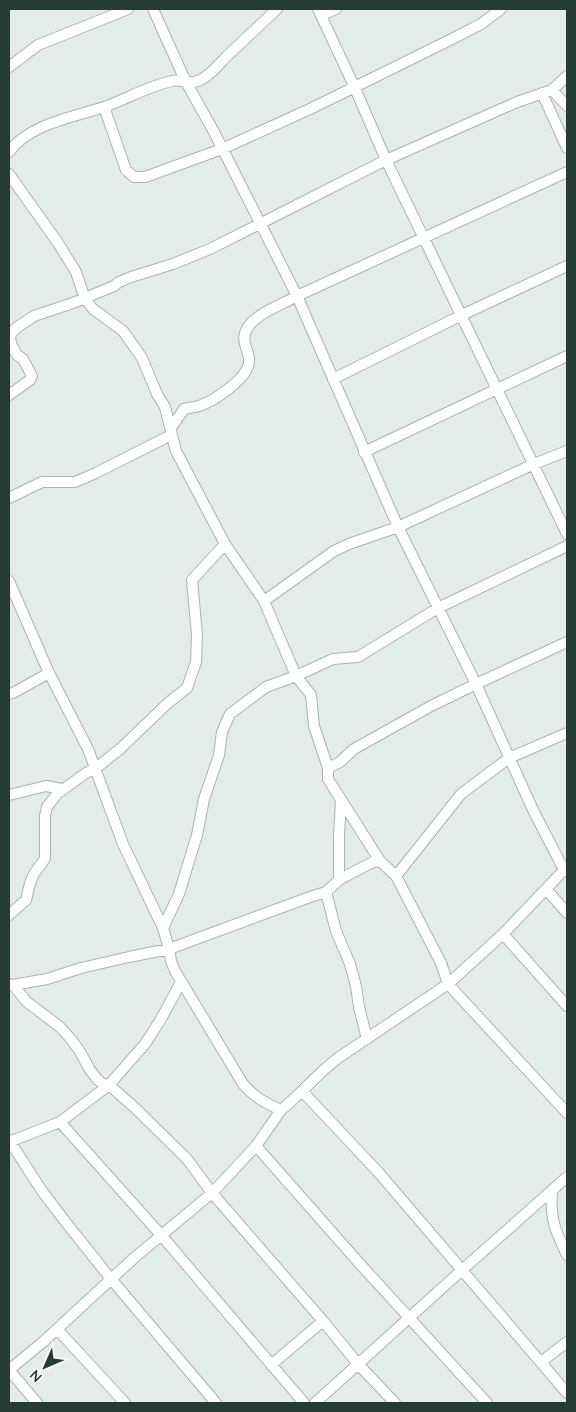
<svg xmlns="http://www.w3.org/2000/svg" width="576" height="1412" font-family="Quicksand,sans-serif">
<rect width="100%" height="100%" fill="#e4ece8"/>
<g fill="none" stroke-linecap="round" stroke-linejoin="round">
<defs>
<path id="minor" d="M318 9 354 86 386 160 567 534
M321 15 336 9
M9 67 38 45 128 9
M552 90 567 106
M542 93 567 148
M104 107 126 170 134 177H145L222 149 310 109 454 38 481 24 501 9
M9 152C29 124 74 117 104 107 127 99 148 86 172 81 181 79 190 84 198 81 209 77 219 64 227 56 244 40 260 25 277 9
M9 174 58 243 76 272 85 299 93 309 123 331 142 358 157 394 165 407 176 451 225 544 264 601 296 676 311 695 314 726 328 768
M333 379 462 315 567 266
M9 395 30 380 32 376 23 359 17 355 12 346 10 339 11 334 16 328 34 316 73 303 114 286 119 282 131 277 173 264 210 249 386 160 517 102 552 90 567 76
M171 428 184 409C189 408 194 407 199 406 214 401 249 378 249 361 249 348 239 341 248 327 257 313 283 304 297 296L567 172
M364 452 567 356
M9 498 42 482H75L96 473 171 435
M9 581 49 673 88 749 123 844 163 928 169 949 171 961 175 971 243 1084C255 1098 266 1103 281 1110 301 1094 317 1074 338 1058L448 984 503 934 564 870 533 810 476 684 398 527 297 296 214 132 185 80 153 9
M264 601 334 551 349 544 398 527 534 464 567 451
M9 694 13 693 49 673
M9 795 46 786 62 789
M380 861 328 779V768L340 762 354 749 431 706 476 684 567 642
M396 876 461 794 509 758 567 733
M339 880V836L341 799
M546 889 567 913
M326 892 336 931 350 964 356 986 359 1007 367 1039
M9 915 26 900C28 892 29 884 33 876 36 869 42 865 45 858V816L47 807 57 794 86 773 96 768 120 749 168 703 187 688 196 662 197 635 192 580 225 544
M163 928 179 894 197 835 204 799 219 755 222 732 230 714 266 687 296 676 333 659 358 657 438 608 567 546
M503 934 567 1006
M9 984 13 985 27 1002 60 1027 70 1038 79 1050 90 1070 97 1079 103 1084 109 1085 134 1107 187 1159 212 1193 323 1321 358 1364 395 1403
M13 985 47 979 81 968 129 957 169 949 310 897 326 892 339 880 348 875 373 862 380 861 396 876 441 963 448 984 567 1113
M302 1091 379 1173 567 1393
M60 1122 161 1235 304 1403
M9 1140 42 1191 64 1220 111 1279 216 1403
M9 1142 60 1122 109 1085 145 1044 161 1019 181 982
M256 1146 360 1264 487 1403
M552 1191C550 1219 555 1230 567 1255
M57 1329 125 1403
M541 1362 567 1342
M271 1365 323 1321
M37 1403 9 1370 43 1342 134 1258 212 1193 256 1146 281 1110
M315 1403 462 1270 567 1177"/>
</defs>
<use href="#minor" stroke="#a7b4af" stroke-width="12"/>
<use href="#minor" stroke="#fff" stroke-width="10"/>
</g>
<rect width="576" height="1412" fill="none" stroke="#253c35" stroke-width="20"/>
<g transform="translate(45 1367) rotate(225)" stroke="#f4f9f6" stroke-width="4" paint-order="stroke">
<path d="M0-4L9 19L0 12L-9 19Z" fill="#253c35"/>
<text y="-8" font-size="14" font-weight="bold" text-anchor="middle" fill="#253c35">N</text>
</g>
</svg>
